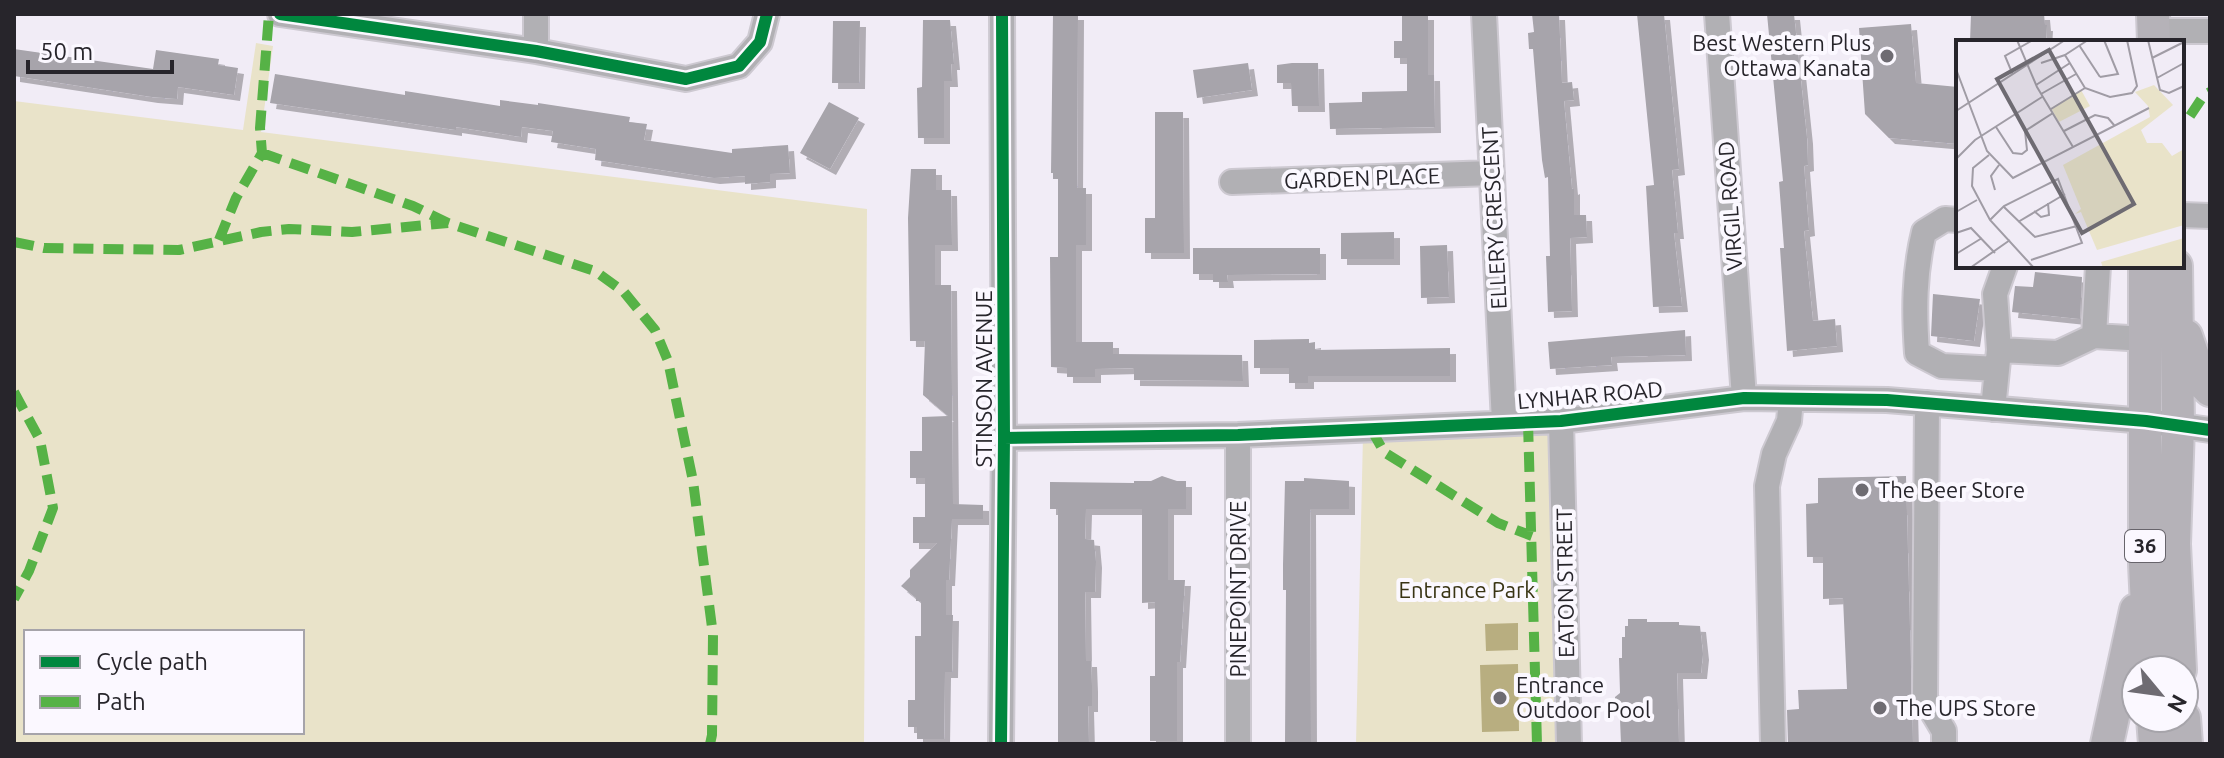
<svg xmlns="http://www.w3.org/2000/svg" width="2224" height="758" font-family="Ubuntu,sans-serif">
<defs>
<filter id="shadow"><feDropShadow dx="6" dy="6" stdDeviation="0" flood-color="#0004"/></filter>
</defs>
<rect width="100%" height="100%" fill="#f1ecf6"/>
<path fill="#e9e3c9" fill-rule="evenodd" d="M256 43 273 46 261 132 867 209 864 744H14V101L243 130ZM26 632H302V732H26Z
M1571 430 1578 744H1356L1363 435Z"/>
<path fill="#b8ae80" d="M1518 623V650L1486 651 1485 624Z
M1518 664 1519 731 1482 732 1480 665Z"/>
<path fill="#a7a4ab" filter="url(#shadow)" d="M1053 14H1078L1077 188H1086V245H1076V342H1113V354L1242 355 1243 381 1134 380V368L1095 369V377H1067V368L1051 367 1050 257H1058V179H1053V173H1051Z
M1402 14H1428V75H1434L1435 127 1330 129 1329 103 1362 102V92L1407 91V58H1394V41H1402Z
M1532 14H1559L1562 83 1572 82 1574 100 1564 101 1572 189 1574 188V215H1586L1587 237 1570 238 1572 311 1548 312 1546 256H1550L1548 177 1545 178 1542 160 1533 49H1529L1528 33 1534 32Z
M1637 14H1664L1679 169 1672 170 1678 233H1674L1682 306 1653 307 1646 186 1654 185Z
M1767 14H1794L1807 138 1808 165 1804 166 1809 230 1804 231 1813 321 1835 319 1837 346 1787 351 1780 248H1784L1779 182 1783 181Z
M1971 14H2044L2045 25H2047L2046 42H1970Z
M923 20H950L954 64H951L952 81H944V138H918L917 88 922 87Z
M833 21H860L859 83H832Z
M1911 24 1916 83 1958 87V144L1889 138 1865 114 1859 28Z
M14 49 153 69 156 50 219 59 218 65 238 68 234 95 178 87 177 99 152 97 14 76Z
M1248 63 1252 90 1197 98 1193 70Z
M1292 63H1318L1319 106H1292L1291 83H1277V65Z
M275 74 405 95V91L500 106V100L538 105V103L630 117 629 122 647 124 644 140 732 153V149L788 145 790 173 770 174V182L745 184V176L714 178 595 160 596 149 551 142 553 131 522 127 521 137 456 127V130L270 103Z
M829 102 859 118 830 169 800 153Z
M1155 112H1183L1184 253H1145V218H1155Z
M911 169H936V190H951L952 245H935V285H951L953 504 983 505V519H952L949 580H946V615H953L952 672H945L944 739H917V727H908V700H915V636H921V601H916V598L901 586 910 577V570L937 543H913V517H925V478H910V451H922V417L948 416 923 395 925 341H910L908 218Z
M1394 232V259H1341V233Z
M1447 245 1449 297 1421 298 1420 246Z
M1193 248H1320V274L1227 275 1228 282H1213V274H1193Z
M2035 272 2082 277 2080 319 2012 312 2015 286 2033 287Z
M1933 294 1980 299 1974 341 1931 336Z
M1685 330 1686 355 1611 357 1612 365 1550 369 1548 342Z
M1309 339V343L1315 342V350L1450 348V376H1308V383H1289V368H1254V340Z
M1162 476 1177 481H1186V509H1168V580H1185L1180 662H1177V741H1150V676H1155V602L1142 603V509H1086L1085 539 1094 540 1096 562 1095 592H1085L1086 661H1091L1092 686V706H1088L1089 744H1058V509H1050V482L1134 483V481H1151Z
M1906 476 1913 744H1788L1787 710 1799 709 1798 690 1847 689 1843 598 1823 599V557H1807L1806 504 1818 503V478Z
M1304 478 1349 481V509H1310L1311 744H1285L1286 590H1283V565L1285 481H1304Z
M1628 619H1647V622H1679V625L1700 626 1703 654 1701 673H1677L1679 744H1621L1620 719 1619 714H1615V697L1620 693 1619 658H1622V637H1625V626H1628Z"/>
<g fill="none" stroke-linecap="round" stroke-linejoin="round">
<defs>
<path id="minor" d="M280 14 536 51 686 79 739 66 760 42 767 14
M1484 14 1504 422
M1717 14 1744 398
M2153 31H2210
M536 51V14
M1232 182 1492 173
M2182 215 2210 216
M1958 220 1945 219 1924 232C1914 273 1914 311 1917 353L1942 366 1997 369
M2094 336 2146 339
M1999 350 1995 294 2005 266
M1927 403 1925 699 1944 731V744
M1993 409 1999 350 2058 353 2094 336 2098 266
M1561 421 1569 744
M1004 438 1238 435 1561 421 1744 398 1887 400 2146 421 2210 430
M1001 744 1004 438 1002 14
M1238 744V435
M1773 744 1767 486 1774 454 1789 421 1791 399"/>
<path id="major" d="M2153 14 2154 42
M2145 266V564L2150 670
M2176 266 2178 426 2174 544 2180 670
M2186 336 2202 382 2210 390
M2153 718 2155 744
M2184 718 2186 744
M2107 744 2136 610"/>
</defs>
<use href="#minor" stroke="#cdc9d1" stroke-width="28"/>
<use href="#major" stroke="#cdc9d1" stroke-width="36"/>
<use href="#minor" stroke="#b1b0b4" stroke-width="24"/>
<use href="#major" stroke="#b5b2b8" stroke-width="32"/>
<path stroke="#56b246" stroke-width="10" stroke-dasharray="20 10" stroke-linecap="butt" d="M2190 116 2204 95 2210 92
M262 153 413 206 448 223 595 271 624 292 655 330 668 361 693 481 713 635 712 735 710 744
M219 240 236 198 262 153 260 128 269 14
M14 242 44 248 179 250 261 232 289 229 352 232 448 223
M14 392 40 440 53 508 29 571 14 599
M1528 422 1537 744
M1371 429 1384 452 1498 523 1532 536"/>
<defs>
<path id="cycleway" d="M280 14 536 51 686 79 739 66 760 42 767 14
M1004 438 1238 435 1561 421 1744 398 1887 400 2146 421 2210 430
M1001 744 1004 438 1002 14"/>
</defs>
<use href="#cycleway" stroke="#fbf8ff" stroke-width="17"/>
<use href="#cycleway" stroke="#00873e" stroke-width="12"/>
</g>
<g fill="#6e6b72" stroke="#fbf8ff" stroke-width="3">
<circle cx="1887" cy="56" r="8"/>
<circle cx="1862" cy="490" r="8"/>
<circle cx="1500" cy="698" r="8"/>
<circle cx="1880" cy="708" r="8"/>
</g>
<g text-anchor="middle" stroke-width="8" stroke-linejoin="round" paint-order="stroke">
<rect fill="#fbf8ff" stroke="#67646b" stroke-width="2" x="2125" y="530" width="40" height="32" rx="6"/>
<g font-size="20" font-weight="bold" fill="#27252b">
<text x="2145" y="553">36</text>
</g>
<g font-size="22" fill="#27252b" stroke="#fbf8ff" text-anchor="start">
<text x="1871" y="51" text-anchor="end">Best Western Plus<tspan x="1871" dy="25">Ottawa Kanata</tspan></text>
<text x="1878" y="498">The Beer Store</text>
<text x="1516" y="693">Entrance<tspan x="1516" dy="25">Outdoor Pool</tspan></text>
<text x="1896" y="716">The UPS Store</text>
</g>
<g font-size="22" fill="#27252b" stroke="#fbf8ff">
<text transform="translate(1362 178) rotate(-2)" y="8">GARDEN PLACE</text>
<text transform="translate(1730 206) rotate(-94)" y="8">VIRGIL ROAD</text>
<text transform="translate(1494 218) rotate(-93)" y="8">ELLERY CRESCENT</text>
<text transform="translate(984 379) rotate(-90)" y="8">STINSON AVENUE</text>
<text transform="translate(1590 395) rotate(-5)" y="8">LYNHAR ROAD</text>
<text transform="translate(1565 583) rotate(-91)" y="8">EATON STREET</text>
<text transform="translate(1238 589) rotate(-90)" y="8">PINEPOINT DRIVE</text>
</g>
<g font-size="22" fill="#383313" stroke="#fbf8ff">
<text x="1467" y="598">Entrance Park</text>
</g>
</g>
<g transform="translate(1956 40)">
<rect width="228" height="228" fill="#f1ecf6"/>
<path d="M198 45 217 65 185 90 191 103H206L216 116 228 109V185L141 210 125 172 119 174 125 169 107 125 194 77 192 66 179 52ZM125 50 134 66 103 82 95 68ZM228 198V228H147L145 222Z" fill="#e9e3c9"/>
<path fill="none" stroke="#a09ca5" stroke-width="2" d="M61 0 81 47 117 107M132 0 109 15 129 48 154 57 176 53 181 46 171 0M192 0 204 50 213 53 228 46M123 5 144 37M196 18 228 2M85 23 109 15M0 29 31 111 57 138 193 68M57 35 49 16 77 0M144 37 162 34 148 0M201 38 228 23M80 45 114 23M85 54 120 34M95 69 129 48M0 71 109 0M40 87 57 113 66 114 71 110 69 91 97 73M108 91 139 75 152 78 158 85M33 115 17 128 16 146 34 180 78 228M0 119 19 100 86 57M39 150 35 136 43 125M48 167 79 197 121 186M78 171 85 177 93 175 92 163M0 172 21 160M34 180 48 166 102 139 126 203 75 220M62 182 109 154M0 193 15 188 39 213M0 214 26 198M14 228 54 200"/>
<path fill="#6e6b72" fill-opacity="0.15" stroke="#6e6b72" stroke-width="4" d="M93 10 178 164 126 193 41 39Z"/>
<rect width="228" height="228" fill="none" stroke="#27252b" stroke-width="4"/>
</g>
<rect width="2224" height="758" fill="none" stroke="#27252b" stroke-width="32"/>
<rect x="24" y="630" width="280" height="104" fill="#fbf8ff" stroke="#a6a4aa" stroke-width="2"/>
<rect x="40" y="656" width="40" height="12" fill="#00873e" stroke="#a6a4aa" stroke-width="2"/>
<text x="96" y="670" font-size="24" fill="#27252b">Cycle path</text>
<rect x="40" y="696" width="40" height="12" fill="#56b246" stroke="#a6a4aa" stroke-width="2"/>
<text x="96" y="710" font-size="24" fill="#27252b">Path</text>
<g transform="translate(2160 694) rotate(119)"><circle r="38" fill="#fbf8ff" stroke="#a6a4aa" stroke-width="2"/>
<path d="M0-6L14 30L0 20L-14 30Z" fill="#6e6b72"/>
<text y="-12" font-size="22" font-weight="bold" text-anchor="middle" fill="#27252b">N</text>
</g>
<path d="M28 60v12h144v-12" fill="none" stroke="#27252b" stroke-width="4"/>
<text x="40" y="60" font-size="24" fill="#27252b" stroke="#fbf8ff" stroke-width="6" paint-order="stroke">50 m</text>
</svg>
